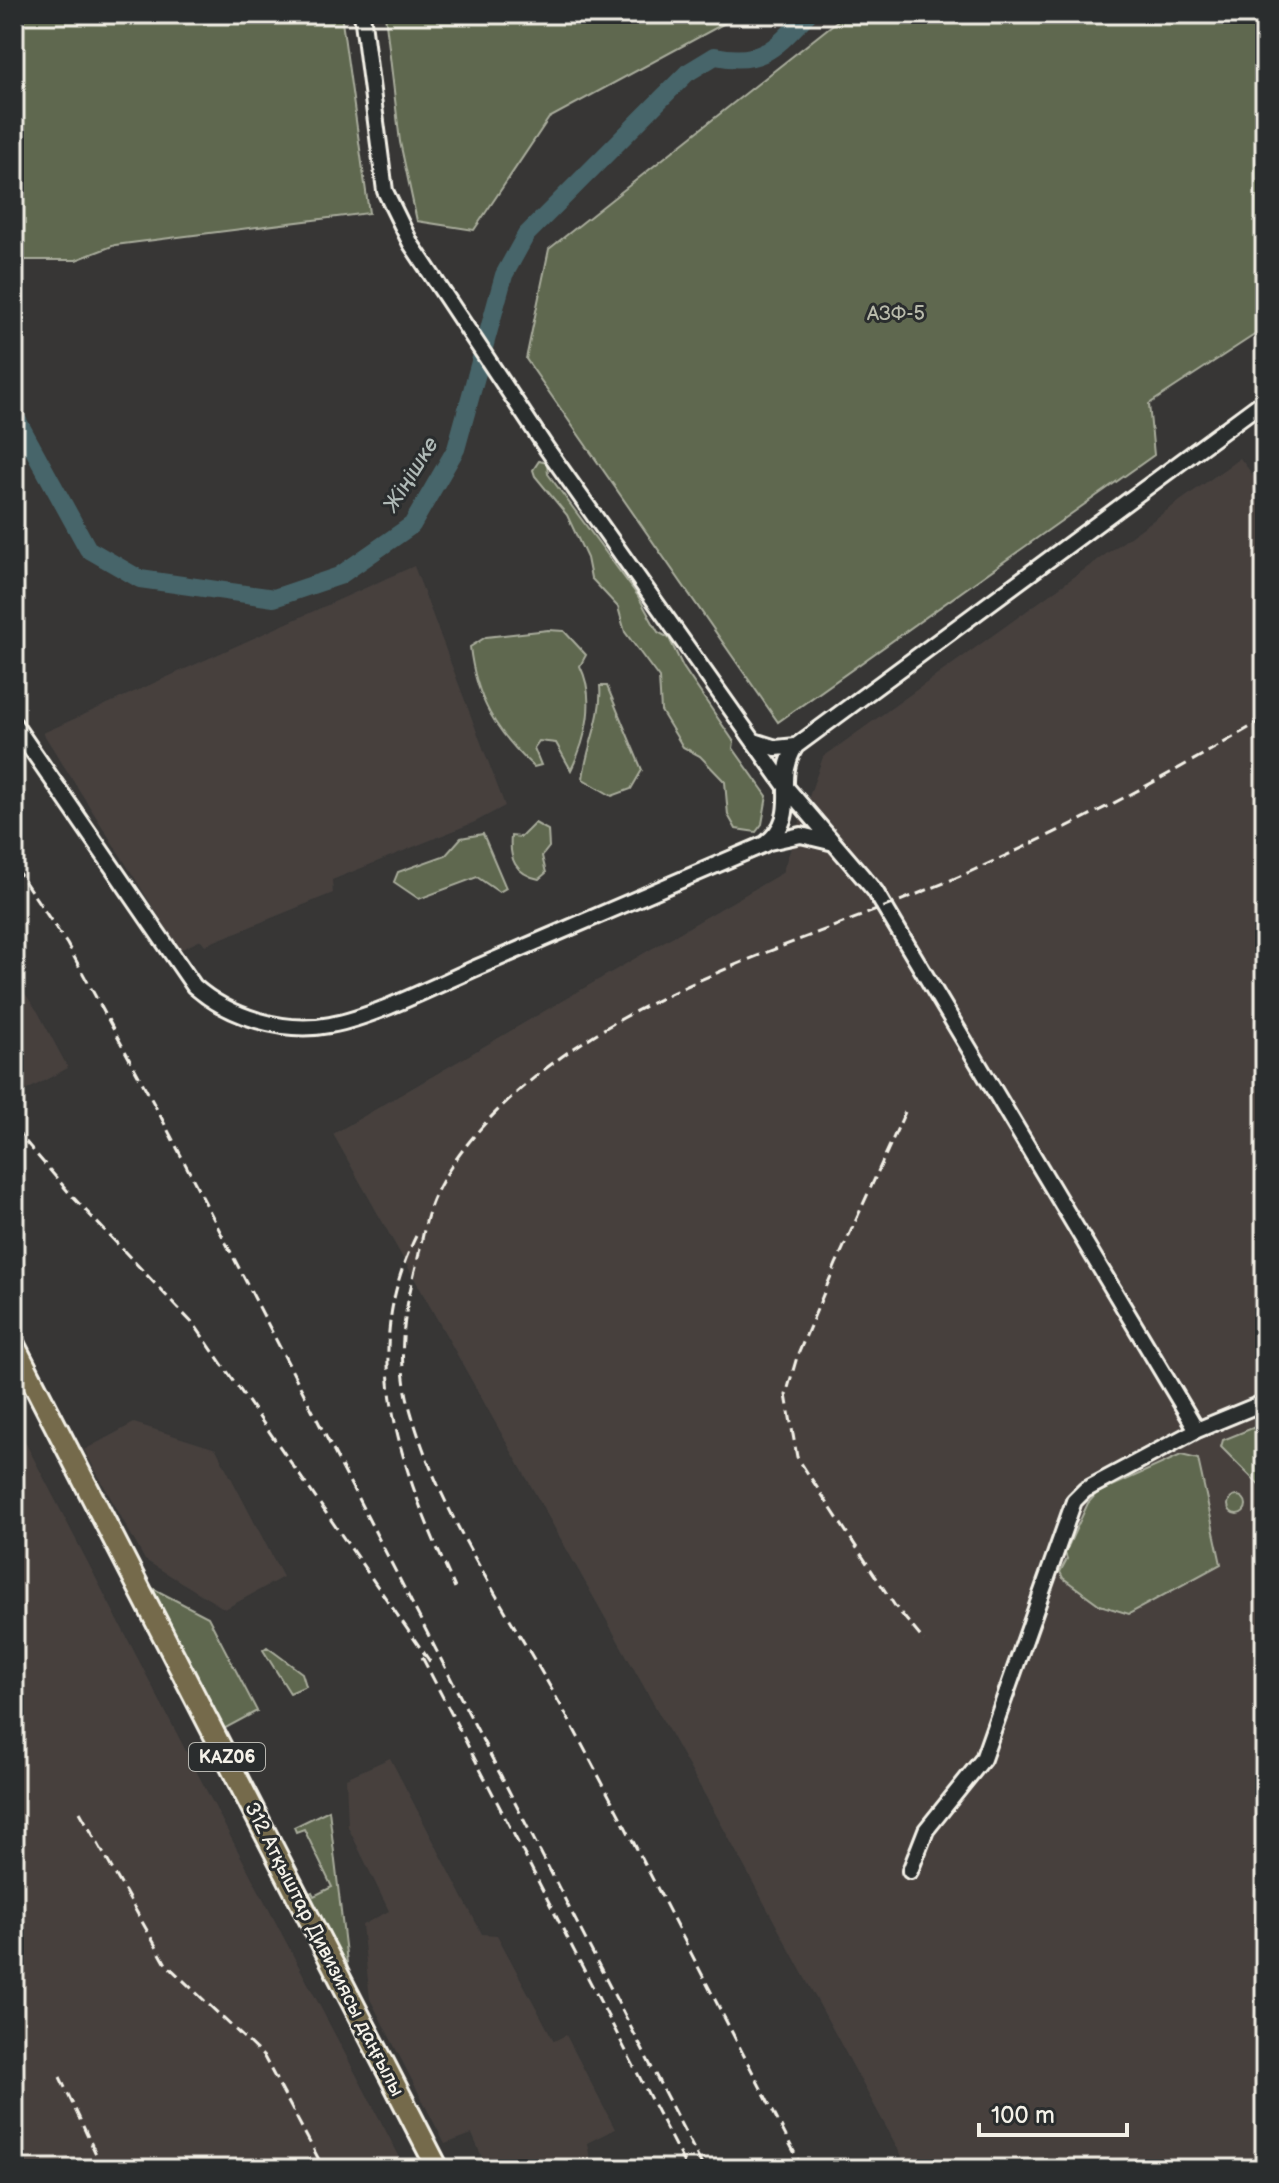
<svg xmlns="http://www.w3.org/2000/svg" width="1279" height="2183" font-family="'Balsamiq Sans',sans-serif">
<rect width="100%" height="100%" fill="#373635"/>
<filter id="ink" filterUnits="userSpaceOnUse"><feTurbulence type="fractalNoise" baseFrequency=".0125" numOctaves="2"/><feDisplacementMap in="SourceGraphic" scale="16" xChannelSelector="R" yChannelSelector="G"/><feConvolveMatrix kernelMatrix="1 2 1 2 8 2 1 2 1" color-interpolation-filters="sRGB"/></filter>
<g filter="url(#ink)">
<path fill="#46403e" d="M1240 458 1265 491V2169H909L720 1822 333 1134 782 873 823 757Z
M414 566 505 806 475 822 332 880 333 893 205 945 201 940 180 950 43 733Z
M14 978 38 1012 68 1068 14 1097Z
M134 1423 216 1449 283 1577 225 1609 145 1560 84 1450Z
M23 1438 239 1853 406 2169H14V1442Z
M390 1758 482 1934 497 1935 554 2041 566 2035 615 2129 587 2143 592 2169H487L472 2134 445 2144 370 1999 362 1925 389 1911 348 1827 346 1778Z"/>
<path fill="#5e684f" stroke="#a9ac9c" stroke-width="2" d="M14 14H341L369 213 115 245 76 260H14Z
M385 14H730L725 23 549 118 474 230 417 221 400 142Z
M846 14H1265V328L1149 404 1154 455 778 722 526 359 549 249Z
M539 461 547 463 548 474 638 596 658 632 669 638 683 667 734 742 733 748 767 796 762 824 756 832 736 829 728 815 725 782 700 756 683 747 661 711 659 678 625 632 618 607 591 578 587 558 567 515 535 476 533 470Z
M548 630 564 631 586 655 580 666C596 698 587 738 571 770L556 743 539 741 534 748 541 765 534 767C496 732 476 699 470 647L486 637Z
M600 686H607L642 770 631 789 612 796 583 779C586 748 603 716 600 686Z
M535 823 548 830 549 847 542 856 546 873 539 879C515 874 509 859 511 836L521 837Z
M483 834 506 888 499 892 477 877 419 899 394 882 398 872 446 855 461 838Z
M1265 1423V1491L1221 1447 1223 1440Z
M1181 1455 1198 1459 1221 1564 1129 1614 1100 1605 1063 1578 1060 1572 1067 1559 1065 1553 1088 1503 1097 1493Z
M1228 1505a9 9 0 1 1 18 0a9 9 0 1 1-18 0Z
M150 1587 208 1617 257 1711 222 1730Z
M267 1647 302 1673 306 1686 290 1693 263 1650Z
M329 1810 348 1971 345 1972 305 1895 312 1892 314 1896 332 1887 304 1829 296 1832 294 1827Z"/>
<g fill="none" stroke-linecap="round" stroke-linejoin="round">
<path stroke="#47656a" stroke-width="18" d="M14 414 88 549 140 579 274 598 339 576 412 525 456 449 504 275 526 235 687 73 715 56C763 66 776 47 808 14"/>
<defs>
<path id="minor" d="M362 14 385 191 411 244 547 449 786 787 875 891 1197 1430
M14 724 194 986C229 1017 284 1034 330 1025 374 1017 437 985 478 967 574 926 669 885 765 844 804 813 772 782 796 746L1265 400
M754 741 776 748 796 746
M769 842 801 835 830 842
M910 1871 926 1830 983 1759 1074 1501 1085 1490 1197 1430 1265 1402"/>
<path id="highway" d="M14 1345 438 2169"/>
</defs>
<use href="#minor" stroke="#f4f1e8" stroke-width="20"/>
<use href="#highway" stroke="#f4f1e8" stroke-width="26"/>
<use href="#minor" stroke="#2a2d2e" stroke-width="14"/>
<use href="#highway" stroke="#746b4b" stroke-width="20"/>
<path stroke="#f4f1e8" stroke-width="3" stroke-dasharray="12 6" stroke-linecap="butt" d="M14 866 67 944 160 1115 704 2169
M905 1112 836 1264 797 1357 786 1395 797 1457 895 1606 924 1641
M14 1128 71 1195 196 1327 431 1663
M416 1236C356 1358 403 1474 455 1588
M422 1657 687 2169
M80 1812 166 1964 264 2057 324 2169
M60 2077 103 2169
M803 2169C725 2020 649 1870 570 1722 515 1621 443 1523 411 1412 396 1362 403 1318 415 1270 421 1248 424 1222 433 1200 466 1124 552 1057 623 1018 734 957 858 922 974 870 1073 826 1172 775 1265 718"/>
</g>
</g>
<g text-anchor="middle" stroke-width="6" stroke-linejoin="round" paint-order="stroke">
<rect fill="#2a2d2e" stroke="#b7b6b0" stroke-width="2" x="189" y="1743" width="76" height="28" rx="6"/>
<g font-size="18" font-weight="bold" fill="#f4f1e8">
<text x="227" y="1763">KАZ06</text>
</g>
<g font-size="20" fill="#b8baab" stroke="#2a2d2e">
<text x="896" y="320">АЗФ-5</text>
</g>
<g font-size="20" fill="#f4f1e8" stroke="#2a2d2e">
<text transform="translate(325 1949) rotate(63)" y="7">312 Атқыштар Дивизиясы даңғылы</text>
</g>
<g font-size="22" font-style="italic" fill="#afb9b6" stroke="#2a2d2e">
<text transform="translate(410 474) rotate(-58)" y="8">Жіңішке</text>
</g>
</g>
<rect width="1279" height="2183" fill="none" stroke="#2a2d2e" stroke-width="48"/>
<rect x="24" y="24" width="1231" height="2135" fill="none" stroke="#f4f1e8" stroke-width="3" filter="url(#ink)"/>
<path d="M979 2123v12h148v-12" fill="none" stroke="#f4f1e8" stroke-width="4"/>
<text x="991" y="2123" font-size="24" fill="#f4f1e8" stroke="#2a2d2e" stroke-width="6" paint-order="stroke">100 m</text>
</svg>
